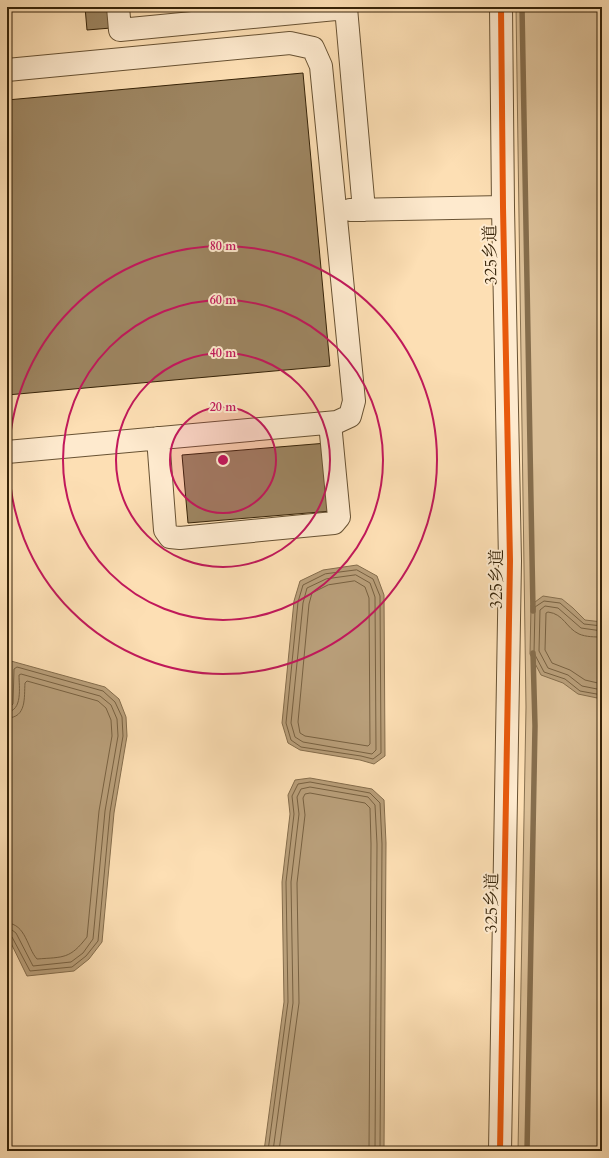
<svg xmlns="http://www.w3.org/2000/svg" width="609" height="1158" font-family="Cardo,'Noto Serif SC',serif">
<rect width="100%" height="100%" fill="#fddfb4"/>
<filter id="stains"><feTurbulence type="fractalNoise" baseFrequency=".005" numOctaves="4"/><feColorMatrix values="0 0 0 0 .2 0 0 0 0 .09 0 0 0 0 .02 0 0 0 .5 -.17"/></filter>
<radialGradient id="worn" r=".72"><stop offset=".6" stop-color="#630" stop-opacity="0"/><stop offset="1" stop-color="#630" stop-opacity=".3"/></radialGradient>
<path fill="#dbbf97" stroke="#887150" d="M516 7H602V1151H518L526 707Z"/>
<path fill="#b99f7a" stroke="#856d4c" d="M357 565 377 576 384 595 385 756 374 764 360 760 300 750 288 743 282 723 294 601 300 581 323 570Z
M543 596 562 599 573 608 585 620 602 622V699L578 694 563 683 541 675 530 654 531 605Z
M11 661 105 687 119 699 126 717 127 736 114 813 102 942 89 959 74 971 27 976 7 935V749Z
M310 778 372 789 384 800 386 843 384 1151H264L284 1002 282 882 290 814 288 795 295 780Z"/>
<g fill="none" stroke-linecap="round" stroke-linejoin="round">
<path stroke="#786141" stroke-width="1" d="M357 570 373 579 380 596 381 753 373 759 361 756 301 747 291 740 286 723 298 602 303 585 325 574Z
M356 575 370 583 375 597 376 750 372 754 303 742 295 737 291 723 303 603 307 588 326 579Z
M355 581 365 587 369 598 370 744 368 746 305 736 300 733 298 722 309 604 312 593 328 585Z
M602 626 584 624 560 603 544 601 535 607 534 653 544 672 565 679 580 691 602 695
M602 631 581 628 558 608 545 606 540 610 539 651 548 668 568 675 582 686 602 690
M602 637C595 637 586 637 579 634 566 628 564 614 548 612L546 613 545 650 552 663 570 670 585 680 602 684
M7 707H10L13 704 14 669 17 667 103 691 115 702 122 717 123 736 110 812 98 941 86 956 72 967 30 971 12 937 7 934
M7 712C23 711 19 687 19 675L21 674 100 696 111 705 117 719 118 736 105 811 93 939 83 953 71 962 33 966 16 933 12 930 7 929
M7 718C27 718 24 697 25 683L27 681 98 701 106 708 111 720 112 736 99 811 87 937C70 959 64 957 37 959 27 948 26 924 7 923
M268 1151 288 1002 286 882 294 814 292 796 298 784 310 782 370 793 380 803 382 844 380 1151
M273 1151 293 1003 291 882 299 814 297 797 301 789 310 787 368 797 375 805 377 844 375 1151
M279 1151 299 1003 297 883 305 815 303 798 305 794 310 793 365 803 370 808 371 844 369 1151"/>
<path stroke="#856d4c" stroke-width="5.5" d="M522 7 533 611
M527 1151 535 726 533 653"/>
</g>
<path fill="#9d8561" stroke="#362308" d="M85 7H109L111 28 87 30Z
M191 7H215L216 17 192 19Z
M303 73 330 366 7 395V100Z
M327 443 332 511 188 523 182 455Z"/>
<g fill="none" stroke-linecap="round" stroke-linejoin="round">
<defs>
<path id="minor" d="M118 7 120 30 346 8 364 210
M7 70 290 43 313 48 321 66 354 401 350 416 337 422 7 452
M350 210 503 207
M158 438 165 530 170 537 180 538 334 523 339 517 330 423
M500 1151 510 561 503 207 501 7"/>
</defs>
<use href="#minor" stroke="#685233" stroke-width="24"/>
<use href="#minor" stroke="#feeace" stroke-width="22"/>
<defs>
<path id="cycleway" d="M500 1151 510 561 503 207 501 7"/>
</defs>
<use href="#cycleway" stroke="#feeace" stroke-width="8"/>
<use href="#cycleway" stroke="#e8590c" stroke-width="6"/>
</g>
<circle cx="223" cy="460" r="53" fill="#c2185b" fill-opacity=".12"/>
<g fill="none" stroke="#c2185b" stroke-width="2">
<circle cx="223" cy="460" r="53"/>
<circle cx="223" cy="460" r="107"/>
<circle cx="223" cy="460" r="160"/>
<circle cx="223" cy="460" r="214"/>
</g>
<g text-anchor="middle" stroke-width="4" stroke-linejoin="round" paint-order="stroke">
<g font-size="17" fill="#362308" stroke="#feeace">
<text transform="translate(490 255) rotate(-91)" y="6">325乡道</text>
<text transform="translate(496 579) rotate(-90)" y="6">325乡道</text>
<text transform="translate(491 903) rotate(-89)" y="6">325乡道</text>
</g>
</g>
<circle cx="223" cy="460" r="6" fill="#c2185b" stroke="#feeace" stroke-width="2"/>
<g font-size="12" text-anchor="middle" font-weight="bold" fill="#c2185b" stroke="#feeace" stroke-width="4" stroke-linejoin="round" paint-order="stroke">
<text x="223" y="250">80 m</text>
<text x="223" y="304">60 m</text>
<text x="223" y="357">40 m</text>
<text x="223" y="411">20 m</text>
</g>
<rect width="609" height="1158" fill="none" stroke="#fddfb4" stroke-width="24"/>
<rect x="8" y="8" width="593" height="1142" fill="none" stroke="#362308" stroke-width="2"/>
<rect x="12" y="12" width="585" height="1134" fill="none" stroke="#362308"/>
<rect width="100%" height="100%" filter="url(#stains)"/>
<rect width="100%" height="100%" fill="url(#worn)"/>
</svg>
